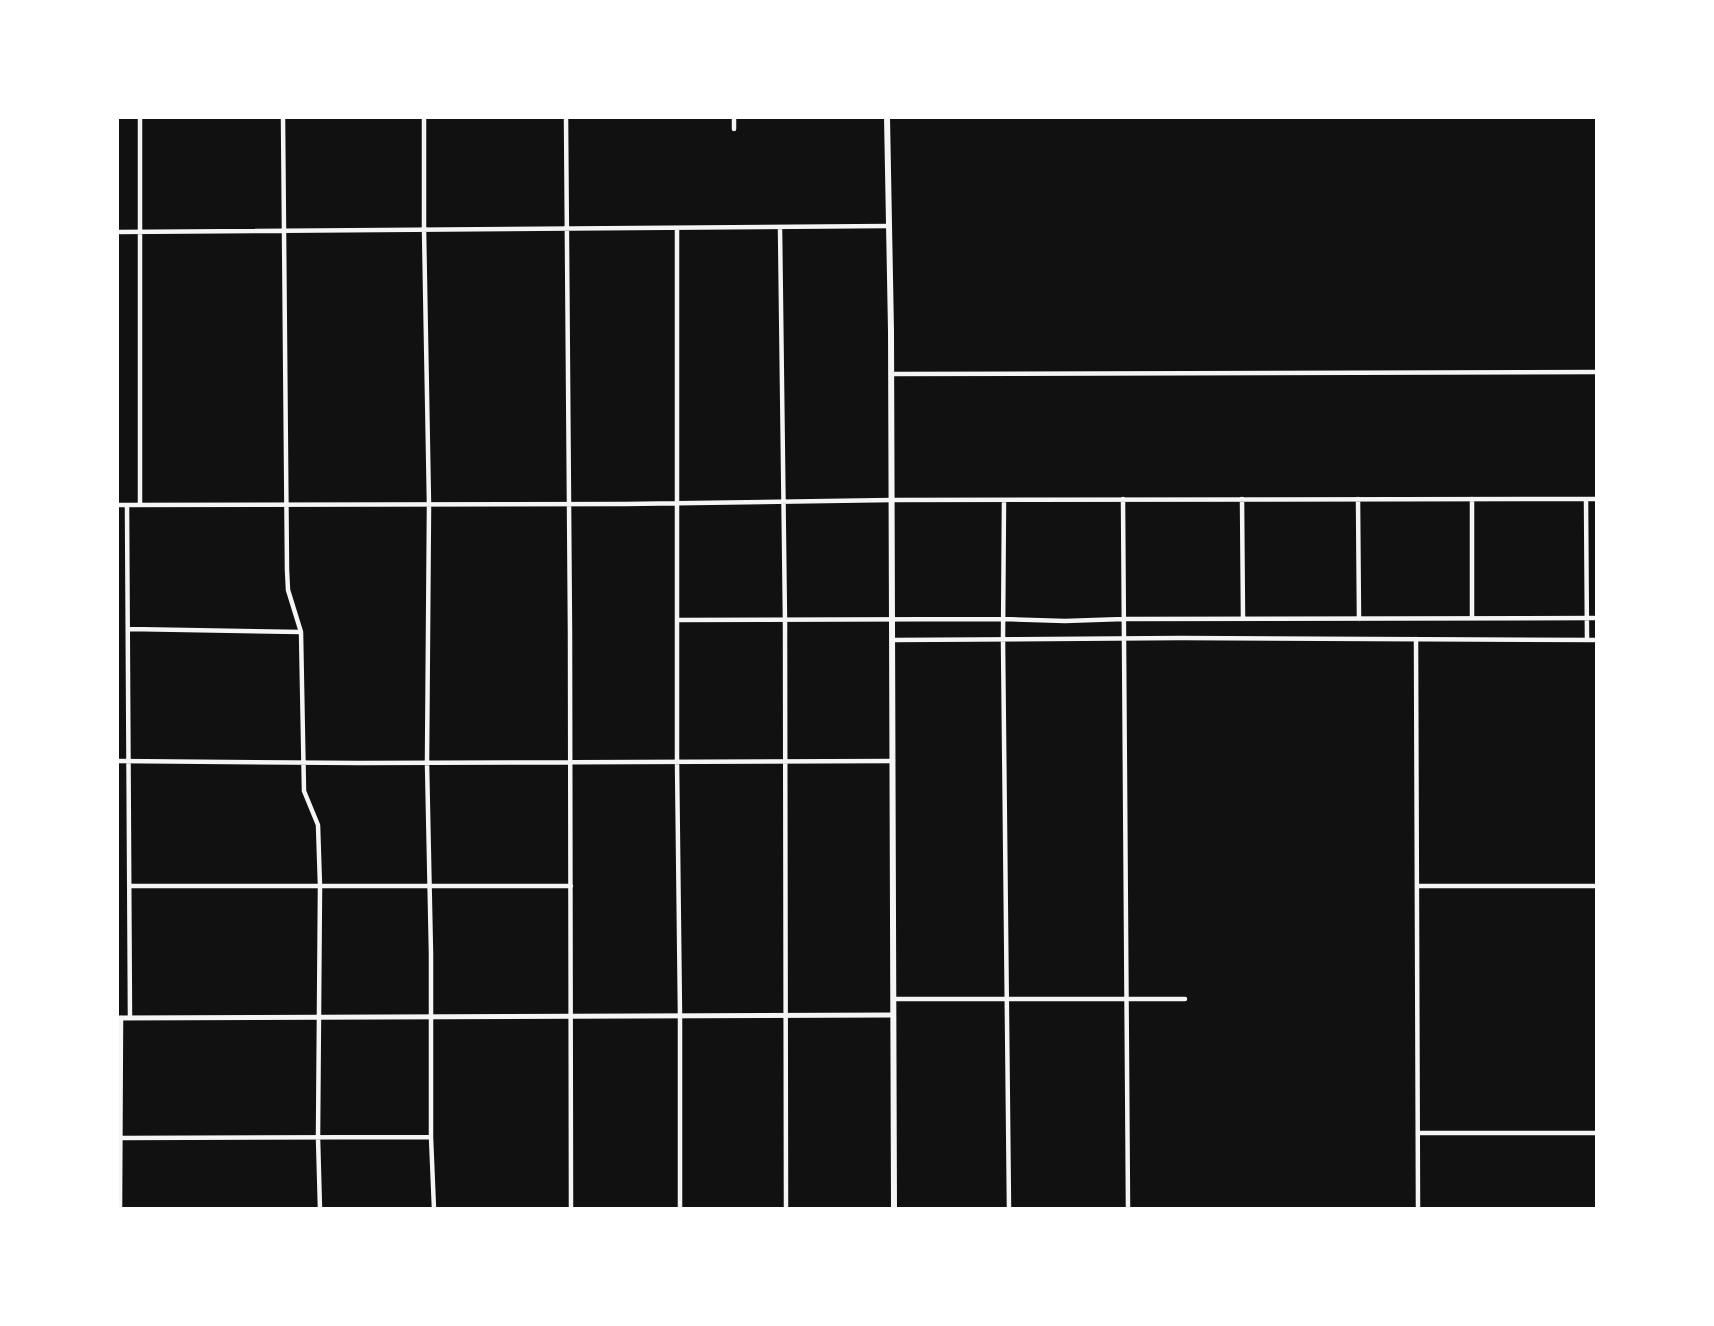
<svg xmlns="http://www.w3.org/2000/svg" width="1714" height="1326" font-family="'Source Sans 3',sans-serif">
<rect width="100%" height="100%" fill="#111"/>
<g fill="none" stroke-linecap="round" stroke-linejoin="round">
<path stroke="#f5f5f5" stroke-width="4.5" d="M140 117V505
M283 117 287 570 288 590 301 632 304 791 318 825 320 886 318 1138 320 1209
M424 117V229L429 505 427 763 431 954V1137L434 1209
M566 117 570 632 571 1209
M734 117V129
M780 227 785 621 786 1209
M677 228V761L680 1016V1209
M117 232 888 226
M891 374 1597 372
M1123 499 1128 1209
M1242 499 1243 619
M1358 499 1359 619
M1472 499V618
M1586 499 1587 640
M1004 500 1003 640 1009 1209
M117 505 625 504 892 500 1597 499
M127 505 130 1018
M678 620 1004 619 1065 621 1124 619 1597 618
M129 629 301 632
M1416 639 1418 1209
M893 640 1181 638 1597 640
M117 761 359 763 893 761
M130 886H571
M1417 886H1597
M893 999H1185
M1418 1133H1597
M121 1138 431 1137
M120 1209 121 1018"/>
<path stroke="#f5f5f5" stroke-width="5" d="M117 1018 893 1015"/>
<path stroke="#f5f5f5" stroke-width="6" d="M887 117 891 331 894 1209"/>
</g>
<rect width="1714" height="1326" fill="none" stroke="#ffffff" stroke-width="238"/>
</svg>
